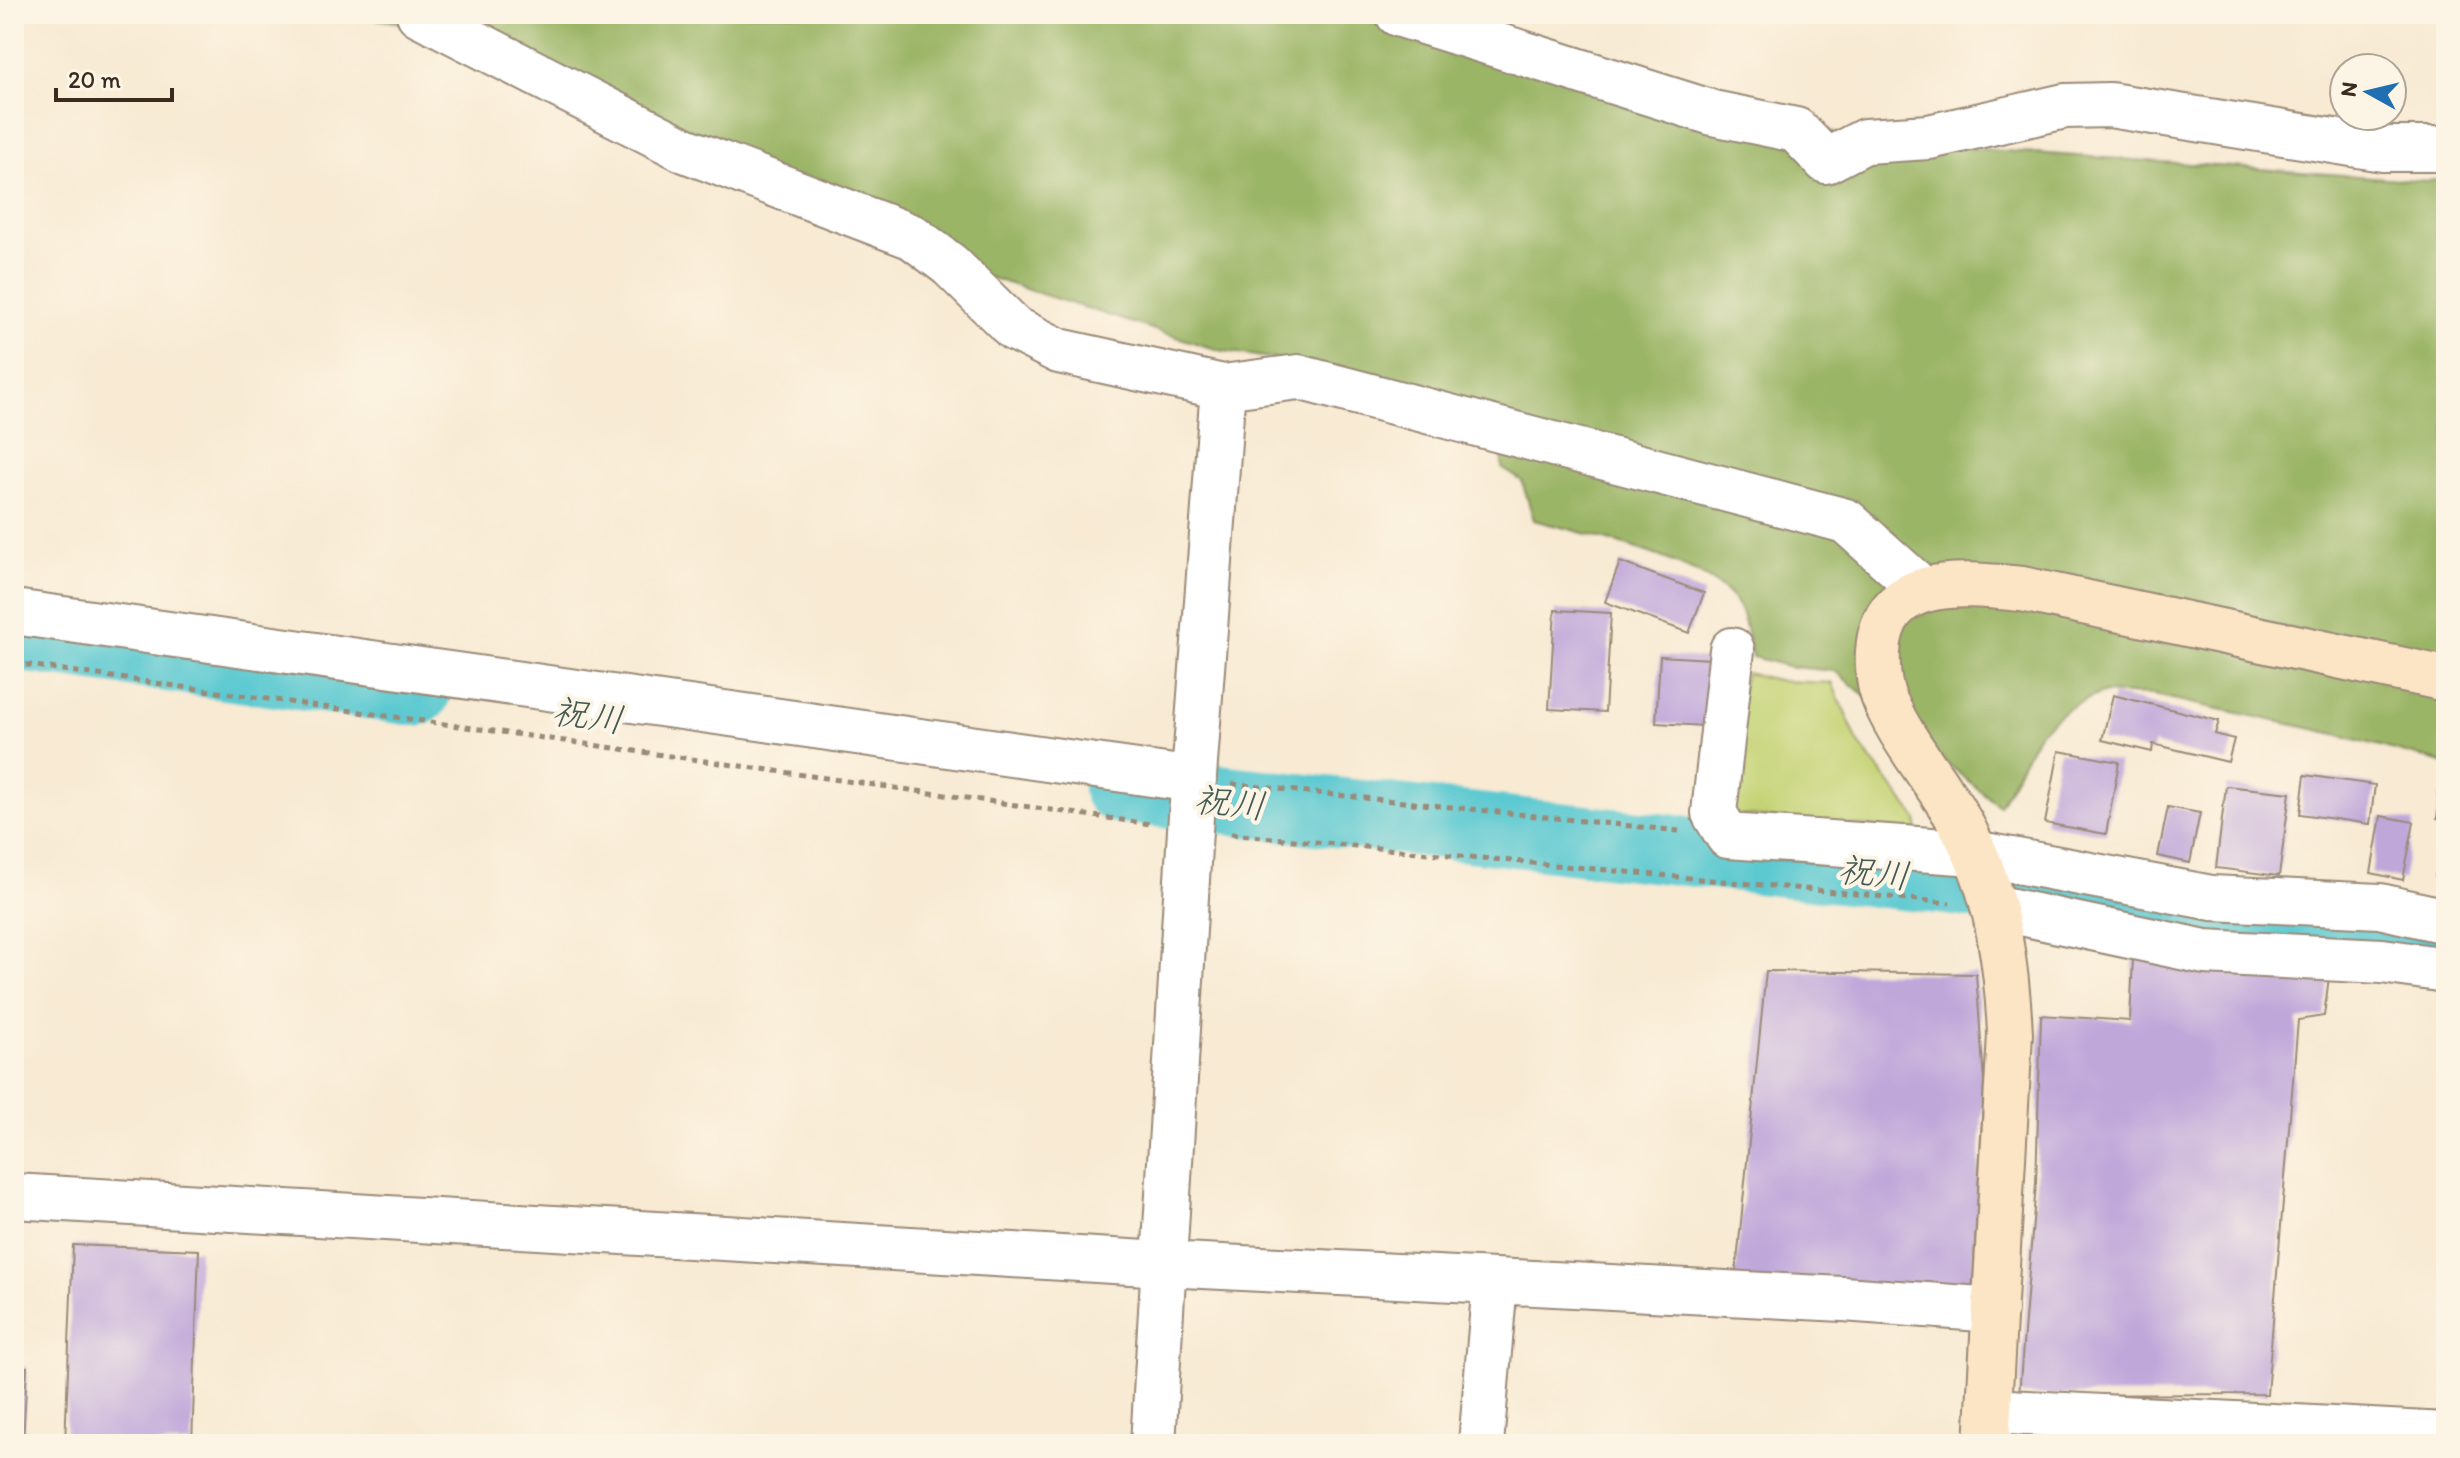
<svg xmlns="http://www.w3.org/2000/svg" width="2460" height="1458" font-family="Itim,'Klee One',sans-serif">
<rect width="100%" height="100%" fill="#fcf5e5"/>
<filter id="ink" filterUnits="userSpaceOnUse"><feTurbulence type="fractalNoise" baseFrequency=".0125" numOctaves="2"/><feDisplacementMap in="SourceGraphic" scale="16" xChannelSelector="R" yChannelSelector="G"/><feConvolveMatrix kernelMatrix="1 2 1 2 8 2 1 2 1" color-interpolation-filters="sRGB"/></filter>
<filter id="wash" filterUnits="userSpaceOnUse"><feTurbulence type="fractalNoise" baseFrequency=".006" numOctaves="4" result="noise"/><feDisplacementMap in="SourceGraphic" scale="32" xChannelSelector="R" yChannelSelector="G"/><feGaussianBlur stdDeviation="1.8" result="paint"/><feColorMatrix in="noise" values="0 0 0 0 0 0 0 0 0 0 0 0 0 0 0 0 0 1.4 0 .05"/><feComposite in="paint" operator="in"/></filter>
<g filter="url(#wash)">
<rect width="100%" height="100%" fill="#f8ead3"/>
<path fill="#c4d375" stroke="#807e4a" stroke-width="2" d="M1746 673 1782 681 1832 683 1858 742 1917 819V831L1714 813Z"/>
<path fill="#9bb566" stroke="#6b7042" stroke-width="2" d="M344 14H1399L1865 141 2428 181 2446 179V764L2336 734 2154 695 2101 693 2068 708 2039 732 1999 806 1835 671 1792 667 1752 657C1748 641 1746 618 1737 604 1713 562 1581 533 1534 520L1522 481 1502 468V450L1376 375 1218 350 950 265 454 31Z"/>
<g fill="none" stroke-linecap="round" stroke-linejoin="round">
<path stroke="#5bc9d1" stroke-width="70" d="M14 636 416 691
M1118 788 1947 880 2127 904 2213 927 2376 931 2446 948"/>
</g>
<g id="blocks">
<path fill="#bfa7da" d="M1620 562 1704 593 1689 633 1605 602Z
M1555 610 1611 613 1605 712 1549 709Z
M1660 656 1710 659 1705 726 1656 723Z
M2113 695 2219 721 2215 734 2234 739 2228 762 2153 744 2152 752 2102 740Z
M2059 751 2119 762 2106 834 2045 823Z
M2305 775 2375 785 2370 824 2300 814Z
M2226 786 2290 793 2279 876 2216 868Z
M2440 795 2446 796V819L2437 818Z
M2168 807 2200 813 2190 863 2158 856Z
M2381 816 2414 822 2403 880 2371 873Z
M2445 836H2446V879L2435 876Z
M2133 958 2330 969 2324 1016 2298 1020 2267 1394 2019 1395 2036 1184 2041 1015 2130 1021Z
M1766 971 1976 974 1984 1081 1972 1296 1735 1282Z
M73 1245 199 1250 192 1444H65Z
M14 1366 27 1367 23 1444H14Z
M2021 1431 2192 1442V1444H2021Z"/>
</g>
</g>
<g filter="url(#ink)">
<use href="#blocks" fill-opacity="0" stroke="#9a8a78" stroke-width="2"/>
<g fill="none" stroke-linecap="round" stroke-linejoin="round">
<defs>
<path id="street" d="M419 14 685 150 913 237 950 265 1015 329 1059 351 1223 387 1298 377 1846 521 1923 590
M1398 14 1713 113 1796 130 1826 161 1865 141 1929 137 2065 106 2110 105 2383 149H2446
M14 612 1194 780
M1732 650 1714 813 1728 836 1975 853 2212 898 2380 906 2446 921
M1993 907 2205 952 2382 961 2446 970
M14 1196 1164 1264 1843 1299 1995 1310
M1989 1411 2446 1435
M1153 1444 1190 830 1223 387
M1481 1444 1495 1282"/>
<path id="secondary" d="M1987 1444 2010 1034C2007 969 1998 899 1969 840 1947 792 1909 753 1887 705 1879 689 1877 670 1878 652 1882 572 1967 584 2022 589L2446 679"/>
</defs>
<use href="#street" stroke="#9a8a78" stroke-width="48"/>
<use href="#secondary" stroke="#9a8a78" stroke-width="48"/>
<path stroke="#9a8a78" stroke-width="5" stroke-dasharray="6 6" stroke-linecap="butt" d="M14 663 1150 824
M1232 784 1679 831
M1231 834 1950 903"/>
<use href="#street" stroke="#fff" stroke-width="44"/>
<use href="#secondary" stroke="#fce5c4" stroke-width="44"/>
</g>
</g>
<g text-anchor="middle" stroke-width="8" stroke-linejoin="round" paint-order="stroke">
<g font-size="36" font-style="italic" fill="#455a54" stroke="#fcf5e5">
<text transform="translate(588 715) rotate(8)" y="13">祝川</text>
<text transform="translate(1230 802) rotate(6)" y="13">祝川</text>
<text transform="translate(1874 872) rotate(6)" y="13">祝川</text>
</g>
</g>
<rect width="2460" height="1458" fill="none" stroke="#fcf5e5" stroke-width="48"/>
<g transform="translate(2368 92) rotate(278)"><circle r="38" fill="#fcf5e5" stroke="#afa495" stroke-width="2"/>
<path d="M0-6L14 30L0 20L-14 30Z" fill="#1f6fb2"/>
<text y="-12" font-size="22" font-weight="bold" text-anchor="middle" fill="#3b2a1e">N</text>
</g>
<path d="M56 88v12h116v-12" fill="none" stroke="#3b2a1e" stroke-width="4"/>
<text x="68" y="88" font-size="24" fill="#3b2a1e" stroke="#fcf5e5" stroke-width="6" paint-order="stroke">20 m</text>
</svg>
